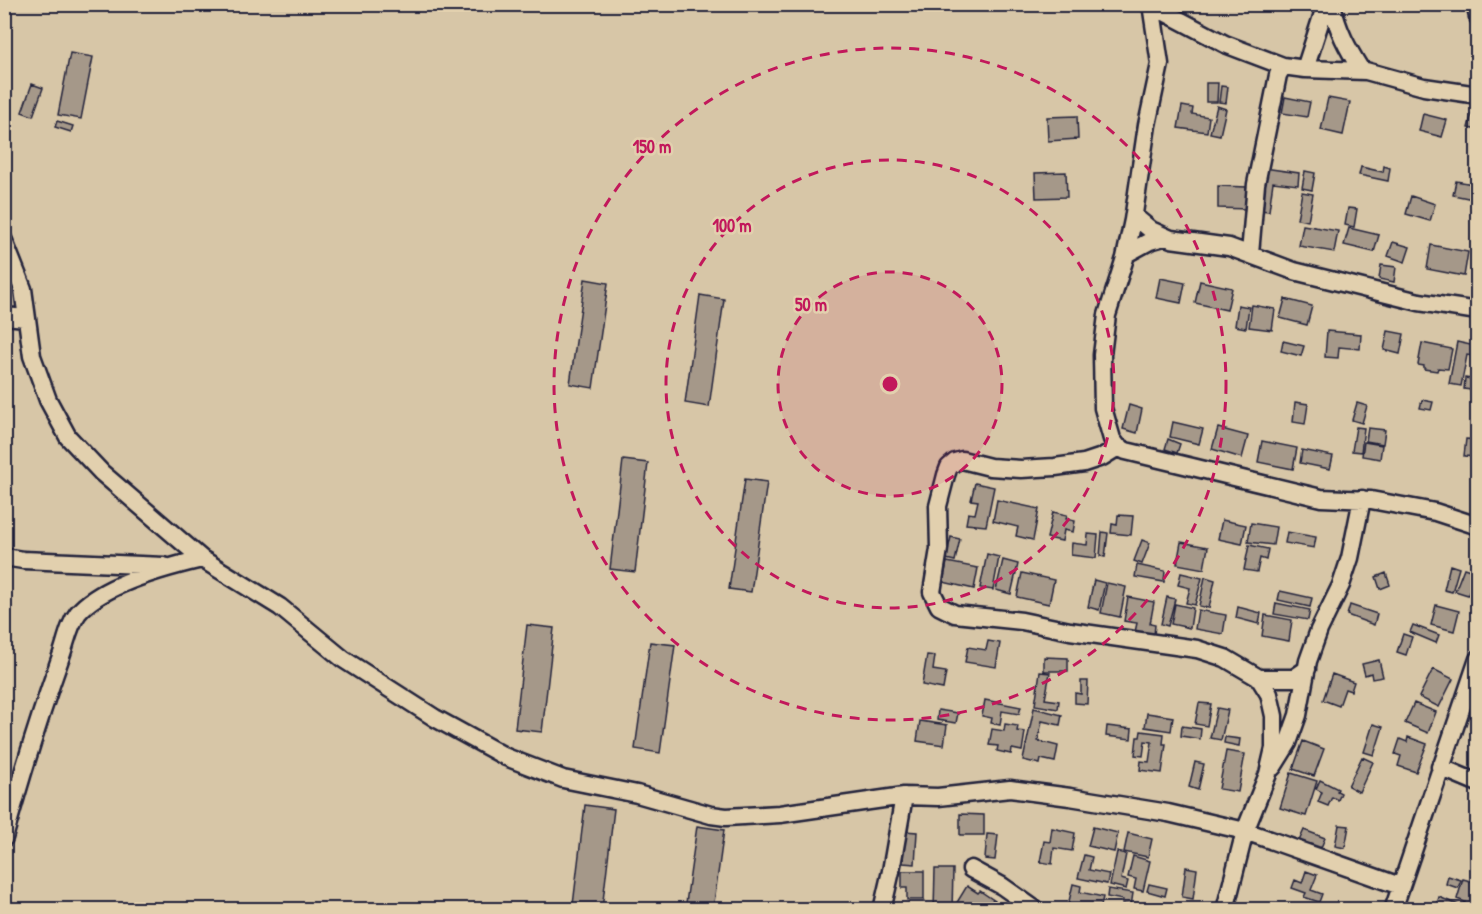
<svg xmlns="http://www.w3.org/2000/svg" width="1482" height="914" font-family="'Patrick Hand',sans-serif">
<rect width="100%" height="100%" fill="#d7c6a7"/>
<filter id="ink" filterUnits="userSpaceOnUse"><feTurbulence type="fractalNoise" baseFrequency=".0167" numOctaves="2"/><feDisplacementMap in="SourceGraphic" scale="12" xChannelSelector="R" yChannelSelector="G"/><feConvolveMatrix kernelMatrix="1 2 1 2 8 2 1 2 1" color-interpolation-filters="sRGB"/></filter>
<g filter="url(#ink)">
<path fill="#a59889" stroke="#22223b" stroke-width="1.5" d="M1438 4H1466L1465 11Z
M70 53 93 57 81 119 58 115Z
M1206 83H1218L1217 102H1206Z
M32 84 43 88 33 116 22 112Z
M1221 86 1228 87 1226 103 1219 102Z
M1285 97 1310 102 1307 117 1282 113Z
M1328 98 1350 102 1343 135 1321 130Z
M1182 106 1193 108 1192 114 1209 117 1207 132 1178 128Z
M1217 106 1226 109 1220 135 1210 133Z
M1472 113 1478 114V130L1468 128Z
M1423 114 1447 120 1442 137 1419 131Z
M1077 116 1078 139 1048 141 1047 117Z
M57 121 73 126 71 132 55 127Z
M1384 166 1390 168 1388 181 1359 175 1361 167 1383 172Z
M1264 168 1299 173 1298 185 1273 182 1269 211 1259 210Z
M1305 171 1315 173 1312 190 1302 188Z
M1066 172 1067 197 1036 198 1035 173Z
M1456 181 1478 185V200L1453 195Z
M1218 186 1247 187V209L1218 208Z
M1302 192 1313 194 1308 221 1297 219Z
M1411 196 1435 204 1430 221 1406 214Z
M1348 208 1357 209 1354 227 1345 225Z
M1303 225 1338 231 1334 252 1299 246Z
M1349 228 1379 235 1374 252 1344 245Z
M1393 242 1410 247 1405 262 1388 256Z
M1431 245 1468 252 1464 276 1427 269Z
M1381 265 1396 267 1394 282 1379 279Z
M1160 278 1185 283 1181 303 1156 298Z
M585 279 608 283 593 388 570 384Z
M1200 281 1232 288 1227 310 1195 303Z
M700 295 724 299 709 407 685 403Z
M1285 299 1312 306 1307 325 1280 318Z
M1238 305 1249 307 1246 328 1235 326Z
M1252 305 1275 309 1272 330 1249 327Z
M1327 331 1361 334 1360 349 1339 347 1338 358 1325 357Z
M1388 331 1404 334 1400 354 1384 350Z
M1283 341 1304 346 1301 356 1281 351Z
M1457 342 1475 346 1473 356 1467 355 1461 386 1449 384Z
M1422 343 1452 349 1448 369 1438 368 1437 371 1424 369V366L1418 365Z
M1465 378 1478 380V391L1464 389Z
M1422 400 1433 402 1431 410 1420 408Z
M1295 402 1308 404 1305 424 1293 422Z
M1357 403 1367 406 1362 423 1352 420Z
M1129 405 1142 409 1137 433 1123 429Z
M1173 422 1203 429 1199 444 1170 437Z
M1356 427 1364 428 1361 452 1352 451Z
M1218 428 1248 436 1242 458 1212 449Z
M1368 428 1385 430 1383 444 1366 441Z
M1168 439 1180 444 1177 453 1165 449Z
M1466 439 1478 440 1477 457 1464 456Z
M1262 441 1297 448 1293 469 1258 462Z
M1364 442 1382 445 1380 459 1362 456Z
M1302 450 1333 456 1330 469 1300 463Z
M623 460 648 463 635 572 610 569Z
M745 479 767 482 751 592 729 589Z
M975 483 994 487 986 526 966 524 968 513 975 514 978 501 971 500Z
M997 500 1039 509 1033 540 1016 536 1018 527 993 521Z
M1053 512 1067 515 1066 519 1075 521 1073 532 1064 530 1062 541 1047 538Z
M1118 515 1133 516 1131 535 1111 533 1112 524 1117 525Z
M1222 520 1246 525 1242 544 1218 539Z
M1251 523 1276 527 1273 545 1248 542Z
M1102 532 1108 533 1105 557 1100 556Z
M1287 532 1316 537 1314 548 1285 543Z
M1088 534 1098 535 1096 558 1071 555 1072 543 1087 545Z
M951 537 960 539 955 561 946 559Z
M1142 540 1150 543 1142 564 1134 561Z
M1181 542 1208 547 1204 569 1177 564Z
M1249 545 1268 549 1266 560 1260 558 1257 572 1244 570Z
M987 554 999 557 993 590 980 588Z
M1003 560 1018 564 1011 594 996 590Z
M947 562 978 568 974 589 943 582Z
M1137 565 1165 571 1164 582 1135 577Z
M1450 565 1459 568 1452 592 1444 590Z
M1464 568 1476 572 1468 595 1455 591Z
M1022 573 1054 580 1049 604 1017 597Z
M1181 573 1202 578 1195 605 1186 603 1190 588 1178 585Z
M1386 573 1390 585 1380 589 1376 577Z
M1205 577 1215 580 1209 608 1199 606Z
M1094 580 1105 583 1099 610 1088 607Z
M1107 583 1126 587 1120 617 1101 613Z
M1280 591 1312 598 1310 607 1278 600Z
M1128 597 1154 602 1150 624 1155 625 1154 635 1135 632 1137 623 1124 621Z
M1167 597 1175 599 1168 626 1161 624Z
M1276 603 1310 610 1308 620 1274 614Z
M1175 604 1193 608 1190 628 1171 624Z
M1350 605 1377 614 1374 625 1347 615Z
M1436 605 1459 611 1454 631 1431 625Z
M1238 607 1261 613 1259 624 1236 618Z
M1198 610 1226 615 1223 634 1195 629Z
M1265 615 1292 620 1289 641 1262 636Z
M527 625 554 628 542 732 515 729Z
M1413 625 1439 635 1436 643 1410 632Z
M1403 634 1412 637 1406 655 1397 652Z
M988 641 1000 643 996 667 965 662 968 647 986 650Z
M650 642 675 645 660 753 635 749Z
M927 655 935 656 933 670 946 672 943 689 922 685Z
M1044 657 1068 658V671H1044Z
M1379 660 1383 677 1372 679 1371 673 1365 675 1362 664Z
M1433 669 1453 679 1439 707 1419 697Z
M1040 672 1050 673 1045 699 1059 701 1058 709 1035 705Z
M1332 674 1354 682 1351 691 1345 689 1339 706 1323 700Z
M1081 681H1088L1087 704 1075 703V693L1081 694Z
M985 700 1021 707 1019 714 1002 711 1000 725 991 723 992 718 982 716Z
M1199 703 1211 704 1207 726 1195 724Z
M1414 703 1436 712 1428 733 1405 723Z
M1034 708 1062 715 1060 725 1042 721 1038 741 1058 746 1055 762 1041 759 1040 764 1023 760Z
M1217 708 1228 710 1221 740 1210 738Z
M938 710 958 713 956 723 937 720Z
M1147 713 1173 717 1171 731 1145 727Z
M920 721 947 725 944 745 917 741Z
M1005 724 1018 726 1017 731 1025 732 1022 751 1012 749 1011 754 997 751 998 746 989 745 992 729 1004 731Z
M1373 724 1383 727 1374 755 1364 752Z
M1107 726 1132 729 1131 739 1106 736Z
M1182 726 1201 729 1200 739 1181 736Z
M1141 731 1164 734 1163 744H1166L1162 773 1140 770 1141 761 1149 762 1152 742 1145 741 1143 756 1135 755 1137 737H1140Z
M1225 737 1240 739 1239 746 1224 743Z
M1408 737 1427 744 1416 772 1398 766 1401 756 1395 754 1400 739 1407 742Z
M1303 741 1324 749 1314 776 1293 769Z
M1226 751 1245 754 1238 792 1219 789Z
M1362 757 1373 762 1359 792 1348 786Z
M1195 762 1204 764 1198 790 1189 787Z
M1291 773 1317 781 1306 816 1280 808Z
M1320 780 1338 789 1337 791 1341 793 1338 800 1332 797 1328 806 1318 802 1322 792 1316 789Z
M585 805 614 809 602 909 573 905Z
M960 814 984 815V835H960Z
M1339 825 1349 826 1345 848 1335 846Z
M697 826 724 830 713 910H685Z
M1093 827 1118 833 1114 852 1088 846Z
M1052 828 1075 833 1072 851 1054 848 1052 864 1040 862 1044 841 1050 842Z
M1304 830 1325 838 1320 850 1299 841Z
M904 831 917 832 915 864 903 863Z
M1128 833 1152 839 1148 857 1124 852Z
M987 834 998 835 995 860 985 859Z
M1117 852 1126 854 1121 879 1128 881 1126 889 1110 885Z
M1084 855 1092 857 1089 870 1109 874 1107 884 1078 878Z
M1133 856 1150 861 1143 891 1134 889 1136 879 1128 877Z
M1186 867 1197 869 1193 899 1182 897Z
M935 869H953L952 910H934Z
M902 871H924V900H907V888H902Z
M1306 871 1317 875 1311 890 1322 894 1319 902 1304 897 1306 893 1292 888 1295 880 1302 883Z
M1448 876 1461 880 1458 888 1446 884Z
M1463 879 1478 883V895L1473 910 1463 908 1465 902 1457 899Z
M1073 884 1081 886 1080 892 1103 897 1100 910H1067Z
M1149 884 1167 888 1165 896 1147 891Z
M967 886 978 893 980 891 995 901 989 910H964L956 904Z
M1108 889 1133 893 1131 906 1122 904 1123 900 1107 897Z
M1439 897 1461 906 1460 910H1435Z"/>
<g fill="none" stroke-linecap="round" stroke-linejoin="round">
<defs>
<path id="minor" d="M1151 4 1160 64 1147 125 1133 220 1125 258 1107 315 1102 355 1103 408 1112 439 1118 447 1126 451 1321 498 1371 500 1435 512 1478 526
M1332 4C1337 30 1348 49 1361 70
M1475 4 1478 17
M1151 5 1225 44 1283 66 1305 69 1366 71 1424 87 1478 95
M1305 69 1326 4
M1134 216 1151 230 1171 239 1229 247 1294 271 1419 302 1478 311
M4 241 23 289 32 356 48 400 68 437 102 473 202 559 280 607 343 659 435 718 506 757 563 779 637 794 711 815 726 817 780 814 904 796 938 797 1010 789 1070 797 1168 813 1245 831 1400 886
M1126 254 1150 241 1164 237
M1250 254 1256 184 1278 75 1283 66
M4 316 26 318
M1118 447 1102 457 1084 463 1055 467 1021 469 990 467 962 460 955 462 949 467 946 475 938 506 939 549 932 592 939 606 955 614 1022 621 1070 631 1197 649 1225 658 1259 678 1269 694 1274 716V748L1268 774 1245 831 1225 910
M4 557 23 560 164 566
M1259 678H1294L1307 669
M1273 767 1288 743 1298 715 1308 661 1319 630 1341 585 1350 558 1362 499
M1440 767 1478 783
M4 838C21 777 39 718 60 659 66 644 68 626 78 613 101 585 168 567 202 559
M971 869 1002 886 1036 910
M882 910 891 871 904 796
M1393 910 1478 659"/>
</defs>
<use href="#minor" stroke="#22223b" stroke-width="21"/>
<use href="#minor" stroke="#e2d0ae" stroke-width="16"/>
</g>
</g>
<circle cx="890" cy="384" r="112" fill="#c2185b" fill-opacity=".12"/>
<g fill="none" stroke="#c2185b" stroke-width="3" stroke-dasharray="10 8">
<circle cx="890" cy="384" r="112"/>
<circle cx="890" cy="384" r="224"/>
<circle cx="890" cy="384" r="336"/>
</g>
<circle cx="890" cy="384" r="9" fill="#c2185b" stroke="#e2d0ae" stroke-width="3"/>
<g font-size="18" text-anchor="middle" font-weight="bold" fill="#c2185b" stroke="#e2d0ae" stroke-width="5" stroke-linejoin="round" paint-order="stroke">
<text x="652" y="153">150 m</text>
<text x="732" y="232">100 m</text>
<text x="811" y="311">50 m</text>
</g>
<rect width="1482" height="914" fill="none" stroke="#e2d0ae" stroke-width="24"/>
<rect x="12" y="12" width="1458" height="890" fill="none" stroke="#22223b" stroke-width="2" filter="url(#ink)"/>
</svg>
